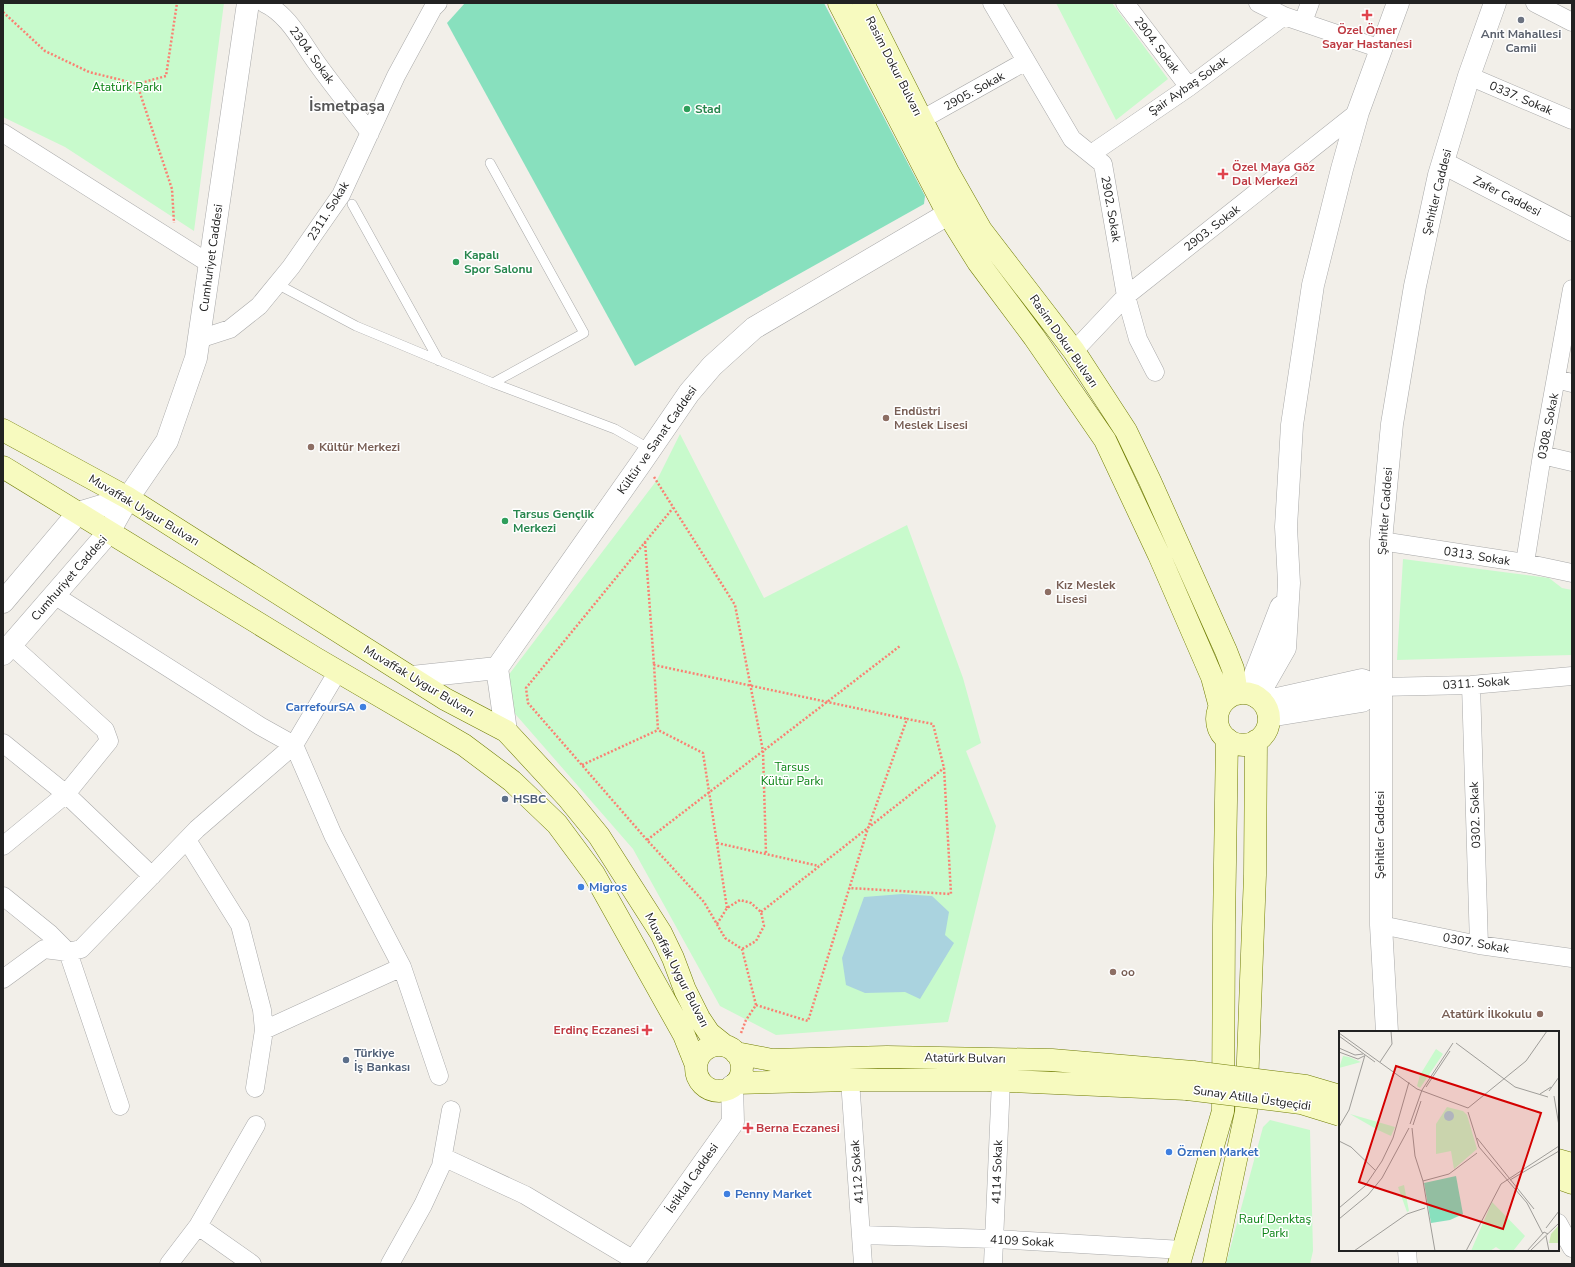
<svg xmlns="http://www.w3.org/2000/svg" width="1575" height="1267" font-family="'Nunito Sans',sans-serif">
<rect width="100%" height="100%" fill="#f2efe9"/>
<path fill="#c8facc" d="M3 3H224L194 231 65 147 3 117Z
M1056 3H1112L1168 79 1116 120Z
M680 434 764 598 907 525 963 678 981 743 966 751 996 826 948 1022 776 1035 720 1006 633 849 510 708 507 677 657 480Z
M1403 559 1549 578 1562 588 1572 590V655L1397 660Z
M1270 1120 1310 1130 1313 1251 1310 1264H1226L1263 1127Z"/>
<path fill="#88e0be" d="M465 3H824L925 196 924 204 635 366 447 23Z"/>
<path fill="#aad3df" d="M902 894 932 896 949 912 945 935 954 943 920 999 905 992 865 993 846 985 842 958 864 897Z"/>
<g fill="none" stroke-linecap="round" stroke-linejoin="round">
<defs>
<path id="service" d="M490 163 584 333 493 383
M352 204 439 361
M277 284 356 326 493 383 615 429 650 449"/>
<path id="minor" d="M264 3C288 14 301 41 316 62 333 86 352 109 370 133
M992 3 1072 139 1103 164 1126 296 1138 339 1155 372
M1125 3 1189 87
M1258 3 1284 16 1381 49
M1535 3 1572 22
M1303 22 1310 3
M1469 76 1572 120
M921 120 1026 61
M3 133 210 264
M1091 154 1189 87 1284 16
M199 339 230 329 259 306 291 267 341 195 396 76 433 8 438 3
M1074 351 1126 296 1358 112
M1556 379 1572 383
M1542 455 1572 462
M1381 541 1525 563 1572 573
M1525 563 1542 455 1572 289
M54 595 260 726 294 745 333 835 402 967 439 1076
M11 645 105 730 109 741 66 794 152 876
M1471 685 1479 945
M1380 687 1471 685 1572 676
M3 743 66 794 3 846
M187 840 240 925 262 1010 264 1030 255 1088
M3 896 50 934 68 952 120 1106
M1381 925 1479 945 1572 958
M3 979 44 949 68 952 81 949 197 829 294 745 338 671
M264 1030 402 967
M850 1080 863 1264
M443 1157 525 1195 634 1260
M1558 1223 1572 1248
M198 1226 252 1264
M861 1235 995 1239 1183 1250
M1407 1250 1408 1264
M169 1264 198 1226 256 1125
M390 1264 423 1205 441 1166 451 1110
M993 1264 1001 1081"/>
<path id="tertiary" d="M1443 163 1572 230
M3 602 78 513 128 498
M3 654 109 532 128 498 167 441 196 358 248 3
M497 668 641 463 689 393 712 366 754 328 948 214
M497 668 506 731
M412 677 497 668
M1251 685 1281 607
M1257 697 1285 648 1289 583 1286 527 1292 425 1313 285 1342 169 1358 112 1398 3
M1263 702 1362 680 1380 687
M1269 716 1362 701 1380 687
M1387 1032 1381 925V541L1392 424 1415 286 1439 175 1469 76 1495 3
M632 1264 733 1122 732 1086"/>
<path id="secondary" d="M839 3 948 214 978 262 1034 337 1105 440 1159 555 1212 677 1220 707
M863 3 948 172 981 230 1074 351 1126 431 1150 481 1226 651 1233 669 1237 694
M3 430 128 498 445 699 506 731 568 798 599 836 661 933 673 958 685 990 699 1018 709 1033 724 1045
M3 467 315 658 464 745 512 781 557 824 594 874 684 1035 696 1065
M1217 719a26 26 0 1 1 52 0a26 26 0 1 1-52 0Z
M696 1068a23 23 0 1 1 46 0a23 23 0 1 1-46 0Z
M736 1053 772 1060 887 1057 1052 1060 1193 1072
M736 1083 850 1080H987L1187 1089
M1558 1160 1572 1164
M1558 1178 1572 1183
M1179 1264 1223 1111 1224 925 1227 739
M1214 1264 1246 1112 1255 875 1256 741"/>
</defs>
<use href="#service" stroke="#a9a9a9" stroke-width="10"/>
<use href="#minor" stroke="#a9a9a9" stroke-width="19"/>
<use href="#tertiary" stroke="#a9a9a9" stroke-width="23"/>
<use href="#secondary" stroke="#707d05" stroke-width="23"/>
<path stroke="#fa8072" stroke-width="2.5" stroke-dasharray="2 2" stroke-linecap="butt" d="M3 12 45 51 89 72 137 84 172 189 174 223
M137 84 166 76 177 3
M654 477 735 605 763 751 766 854
M645 542 654 665
M582 765 658 730
M647 840 528 703 526 688 673 508
M717 843 819 866
M727 908 703 753 658 730 654 665 907 719
M761 912 944 768
M717 924 727 908 740 900 751 903 761 912 764 926 756 941 742 949
M756 1005 808 1021 868 828 907 719 933 724 944 768 951 894 849 888
M741 1033 746 1020 756 1005 742 949 725 938 704 902 647 840 900 646"/>
<use href="#service" stroke="#fff" stroke-width="9"/>
<use href="#minor" stroke="#fff" stroke-width="18"/>
<use href="#tertiary" stroke="#fff" stroke-width="22"/>
<use href="#secondary" stroke="#f7fabf" stroke-width="22"/>
<defs>
<path id="secondary-bridge" d="M1193 1072 1306 1086 1340 1096
M1187 1089 1301 1103 1340 1115"/>
</defs>
<use href="#secondary-bridge" stroke="#707d05" stroke-width="23" stroke-linecap="butt"/>
<use href="#secondary-bridge" stroke="#f7fabf" stroke-width="22"/>
</g>
<g fill="#e0444e" stroke="#fff" stroke-width="1.5">
<path d="M1365 9h4v4h4v4h-4v4h-4v-4h-4v-4h4z"/>
<path d="M1221 168h4v4h4v4h-4v4h-4v-4h-4v-4h4z"/>
<path d="M645 1024h4v4h4v4h-4v4h-4v-4h-4v-4h4z"/>
<path d="M746 1122h4v4h4v4h-4v4h-4v-4h-4v-4h4z"/>
</g>
<circle fill="#6b7280" stroke="#fff" stroke-width="1.5" cx="1521" cy="20" r="4"/>
<g fill="#2e9e5b" stroke="#fff" stroke-width="1.5">
<circle cx="687" cy="109" r="4"/>
<circle cx="456" cy="262" r="4"/>
<circle cx="505" cy="521" r="4"/>
</g>
<g fill="#8d6e63" stroke="#fff" stroke-width="1.5">
<circle cx="886" cy="418" r="4"/>
<circle cx="311" cy="447" r="4"/>
<circle cx="1048" cy="592" r="4"/>
<circle cx="1113" cy="972" r="4"/>
<circle cx="1540" cy="1014" r="4"/>
</g>
<g fill="#3f7fe0" stroke="#fff" stroke-width="1.5">
<circle cx="363" cy="707" r="4"/>
<circle cx="581" cy="887" r="4"/>
<circle cx="1169" cy="1152" r="4"/>
<circle cx="727" cy="1194" r="4"/>
</g>
<g fill="#5c6f8a" stroke="#fff" stroke-width="1.5">
<circle cx="505" cy="799" r="4"/>
<circle cx="346" cy="1060" r="4"/>
</g>
<g text-anchor="middle" stroke-width="3" stroke-linejoin="round" paint-order="stroke">
<g font-size="12" font-weight="bold" fill="#be3a42" stroke="#fff" text-anchor="start">
<text x="1367" y="34" text-anchor="middle">Özel Ömer<tspan x="1367" dy="14">Sayar Hastanesi</tspan></text>
<text x="1232" y="171">Özel Maya Göz<tspan x="1232" dy="14">Dal Merkezi</tspan></text>
<text x="639" y="1034" text-anchor="end">Erdinç Eczanesi</text>
<text x="756" y="1132">Berna Eczanesi</text>
</g>
<g font-size="12" font-weight="bold" fill="#5b616d" stroke="#fff">
<text x="1521" y="38">Anıt Mahallesi<tspan x="1521" dy="14">Camii</tspan></text>
</g>
<g font-size="12" fill="#222" stroke="#fff">
<text transform="translate(1157 45) rotate(53)" y="4">2904. Sokak</text>
<text transform="translate(312 55) rotate(54)" y="4">2304. Sokak</text>
<text transform="translate(894 66) rotate(63)" y="4">Rasim Dokur Bulvarı</text>
<text transform="translate(1188 86) rotate(-35)" y="4">Şair Aybaş Sokak</text>
<text transform="translate(974 91) rotate(-29)" y="4">2905. Sokak</text>
<text transform="translate(1521 98) rotate(23)" y="4">0337. Sokak</text>
<text transform="translate(1437 192) rotate(-76)" y="4">Şehitler Caddesi</text>
<text transform="translate(1507 196) rotate(27)" y="4">Zafer Caddesi</text>
<text transform="translate(1111 209) rotate(80)" y="4">2902. Sokak</text>
<text transform="translate(328 211) rotate(-58)" y="4">2311. Sokak</text>
<text transform="translate(1212 228) rotate(-38)" y="4">2903. Sokak</text>
<text transform="translate(211 258) rotate(-82)" y="4">Cumhuriyet Caddesi</text>
<text transform="translate(1064 341) rotate(55)" y="4">Rasim Dokur Bulvarı</text>
<text transform="translate(1548 426) rotate(-79)" y="4">0308. Sokak</text>
<text transform="translate(657 440) rotate(-55)" y="4">Kültür ve Sanat Caddesi</text>
<text transform="translate(144 510) rotate(31)" y="4">Muvaffak Uygur Bulvarı</text>
<text transform="translate(1385 511) rotate(-86)" y="4">Şehitler Caddesi</text>
<text transform="translate(1477 556) rotate(9)" y="4">0313. Sokak</text>
<text transform="translate(69 578) rotate(-49)" y="4">Cumhuriyet Caddesi</text>
<text transform="translate(419 681) rotate(31)" y="4">Muvaffak Uygur Bulvarı</text>
<text transform="translate(1476 683) rotate(-4)" y="4">0311. Sokak</text>
<text transform="translate(1475 815) rotate(-92)" y="4">0302. Sokak</text>
<text transform="translate(1380 835) rotate(-90)" y="4">Şehitler Caddesi</text>
<text transform="translate(1476 943) rotate(10)" y="4">0307. Sokak</text>
<text transform="translate(677 970) rotate(63)" y="4">Muvaffak Uygur Bulvarı</text>
<text transform="translate(965 1058) rotate(1)" y="4">Atatürk Bulvarı</text>
<text transform="translate(1252 1098) rotate(8)" y="4">Sunay Atilla Üstgeçidi</text>
<text transform="translate(857 1172) rotate(-94)" y="4">4112 Sokak</text>
<text transform="translate(997 1172) rotate(-88)" y="4">4114 Sokak</text>
<text transform="translate(692 1178) rotate(-55)" y="4">İstiklal Caddesi</text>
<text transform="translate(1022 1241) rotate(3)" y="4">4109 Sokak</text>
</g>
<g font-size="12" fill="#0c8416" stroke="#fff">
<text x="127" y="91">Atatürk Parkı</text>
<text x="792" y="771">Tarsus<tspan x="792" dy="14">Kültür Parkı</tspan></text>
<text x="1275" y="1223">Rauf Denktaş<tspan x="1275" dy="14">Parkı</tspan></text>
</g>
<g font-size="12" font-weight="bold" fill="#27864d" stroke="#fff" text-anchor="start">
<text x="695" y="113">Stad</text>
<text x="464" y="259">Kapalı<tspan x="464" dy="14">Spor Salonu</tspan></text>
<text x="513" y="518">Tarsus Gençlik<tspan x="513" dy="14">Merkezi</tspan></text>
</g>
<g font-size="12" font-weight="bold" fill="#785e54" stroke="#fff" text-anchor="start">
<text x="894" y="415">Endüstri<tspan x="894" dy="14">Meslek Lisesi</tspan></text>
<text x="319" y="451">Kültür Merkezi</text>
<text x="1056" y="589">Kız Meslek<tspan x="1056" dy="14">Lisesi</tspan></text>
<text x="1121" y="976">oo</text>
<text x="1532" y="1018" text-anchor="end">Atatürk İlkokulu</text>
</g>
<g font-size="12" font-weight="bold" fill="#366cbe" stroke="#fff" text-anchor="start">
<text x="355" y="711" text-anchor="end">CarrefourSA</text>
<text x="589" y="891">Migros</text>
<text x="1177" y="1156">Özmen Market</text>
<text x="735" y="1198">Penny Market</text>
</g>
<g font-size="12" font-weight="bold" fill="#4e5e75" stroke="#fff" text-anchor="start">
<text x="513" y="803">HSBC</text>
<text x="354" y="1057">Türkiye<tspan x="354" dy="14">İş Bankası</tspan></text>
</g>
<g font-size="16" font-weight="bold" fill="#555" stroke="#fff">
<text x="347" y="111">İsmetpaşa</text>
</g>
</g>
<g transform="translate(1339 1031)">
<rect width="220" height="220" fill="#f2efe9"/>
<path d="M220 194V212H210L212 203Z" fill="#cdebb0"/>
<path d="M97 18 104 23 81 57 78 55 81 44ZM4 25 10 26 22 31 0 37ZM108 76 124 80 128 84 138 118 115 138 112 120 97 123V93ZM11 83 56 96 52 105 39 99ZM65 154 70 180 68 181 59 156ZM153 171 186 205 174 220H163L157 216 151 220H132Z" fill="#c8facc"/>
<path d="M117 145 124 183 111 189 92 192 85 152Z" fill="#88e0be"/>
<path d="M105 85a5 5 0 1 1 10 0a5 5 0 1 1-10 0Z" fill="#aad3df"/>
<path fill="none" stroke="#9f9d99" stroke-width="1" d="M0 2 78 58 129 77M0 5 36 31M117 12 176 56 209 66M0 17 16 24 24 23M0 21 19 28 25 25M41 31 53 13 52 0M87 56 111 20M210 60 220 46M201 63 212 56M215 65 220 95M129 77 187 30 208 0M129 81 140 116 188 172 204 203M71 93 83 59 114 12M74 94 82 70M0 96 10 79 26 24M73 97 76 125 84 150 96 220M138 107 195 178M0 110 12 116 37 140M171 149 220 120M84 150 110 143 138 122M0 177 26 155 43 130 54 107 70 51M0 188 29 164 43 147 70 97M207 197 220 180M207 205 210 220M15 220 68 183 86 177M127 220 162 153 220 115M188 220 205 201 209 203M191 220 220 192"/>
<path fill="#d40000" fill-opacity="0.15" stroke="#d40000" stroke-width="2" d="M57 35 202 82 164 198 20 151Z"/>
<rect width="220" height="220" fill="none" stroke="#222" stroke-width="2"/>
</g>
<rect width="1575" height="1267" fill="none" stroke="#222222" stroke-width="8"/>
</svg>
